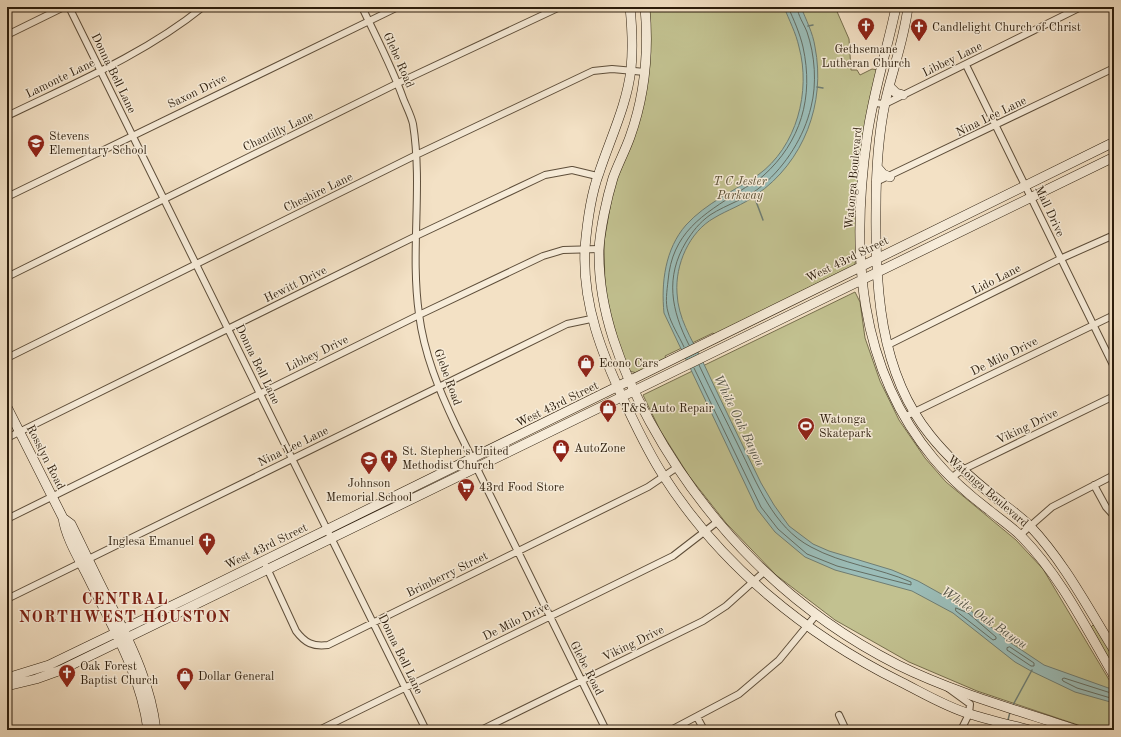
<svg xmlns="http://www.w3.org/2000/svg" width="1121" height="737" font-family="'Old Standard TT',serif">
<rect width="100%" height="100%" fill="#f3e1c5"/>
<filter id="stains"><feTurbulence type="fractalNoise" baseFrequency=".005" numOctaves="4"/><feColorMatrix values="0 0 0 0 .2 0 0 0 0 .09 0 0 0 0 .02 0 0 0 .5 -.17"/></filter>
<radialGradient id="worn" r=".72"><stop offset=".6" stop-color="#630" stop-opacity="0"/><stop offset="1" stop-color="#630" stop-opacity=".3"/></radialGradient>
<path fill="#c2c190" stroke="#776f4e" d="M647 7H835L849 39 851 70H857L860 75 872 69 878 70 855 264 852 267 715 335 713 333 665 356 666 359 637 373 629 371 615 336 605 289 604 242 614 185 637 125Z
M855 292 860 302 865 338 880 381 899 420 925 458 946 482 1016 540 1043 569 1114 688V730H1093L977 691 909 662 835 620 776 575 726 523 689 476 660 430 643 395Z
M1093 625 1096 628 1114 657V669L1091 627Z"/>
<path fill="#9bbdb8" stroke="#6f7d73" d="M784 7H801C806 20 813 33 815 47 826 103 804 162 756 195 743 205 727 210 714 218 689 232 675 265 677 293 678 318 691 338 702 360 721 401 741 442 761 483L774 505 789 526 813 544 829 551 892 570 918 581 970 610 1008 641 1044 665 1114 690V703L1075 692 1031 671 1015 662 953 613 912 591 835 570 805 557 775 532 757 509 664 313C661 283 665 249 686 225 706 203 734 191 758 175 797 147 811 91 799 47 796 33 789 20 784 7Z"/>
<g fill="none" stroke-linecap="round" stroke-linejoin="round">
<path stroke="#646d62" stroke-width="1" d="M689 345C671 310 665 277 686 242 693 231 699 223 710 215 727 204 747 199 763 185 786 165 804 137 811 107 817 84 815 55 807 32 804 24 798 16 797 7
M684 347C679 336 671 324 668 312 665 302 667 291 668 281 672 233 702 215 740 191 747 186 756 182 763 176 801 142 814 97 803 47 800 34 794 20 788 7
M694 368 761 507 778 529 807 554 837 566 911 585V582C879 568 842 564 811 547 773 527 757 483 739 447 726 420 712 393 699 365
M956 608 968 613 996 637V639L993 640 956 611Z
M1010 647 1034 663V666H1031L1007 650V648Z
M1114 694 1064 678 1062 679 1063 681 1077 688 1114 699"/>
<path stroke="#6f7d73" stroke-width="1.5" d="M808 26 813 25
M817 87 823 88
M754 196 763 220
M1013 705 1032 670
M1008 720 1010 712"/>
<defs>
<path id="street" d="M69 7 426 730
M362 7C376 37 392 67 403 98 406 106 411 115 413 124 423 187 410 251 419 314 424 354 439 390 456 426L606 730
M7 35 64 7
M966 65 1114 367
M874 103 885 104 1081 7
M7 116C73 84 145 54 203 7
M876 182 1114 68
M7 197 398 7
M7 277 398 83 560 7
M888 345 1060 259 1114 235
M7 358 416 155 593 71 612 69 645 72
M904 417 1114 315
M7 438 416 236 545 175 572 170 597 176
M951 478 962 470 1114 396
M1094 485 1106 507 1114 516
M7 519 419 315 543 256 563 250 599 249
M1020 535 1052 507 1114 475
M266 566 296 631C305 643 313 647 328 645L648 487 676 468
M7 599 567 324 591 319
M948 688 970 704 969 714 961 730
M839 715 846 730
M697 717 704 730
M319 730 673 556 717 522
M481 730 703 621 726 606 764 572
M671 730 739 694 779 660 816 615"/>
<path id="secondary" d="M630 7C632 27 633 49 631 69 627 105 610 139 599 173 590 197 587 224 585 248 582 304 602 354 625 403 637 428 648 452 663 475 720 565 806 635 901 682 923 693 946 707 970 714 989 720 1010 725 1030 730
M645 7C649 51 645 95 630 137 625 151 618 164 613 178 607 198 600 229 599 250 598 311 621 369 650 422 707 526 791 611 898 665 955 693 1017 710 1077 730
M896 7C887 50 873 93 867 137 851 250 857 367 934 459 950 478 969 495 989 510 1000 519 1012 527 1022 537 1061 577 1086 628 1114 676
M908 7C904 40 892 71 885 103 878 137 876 173 876 208 875 285 879 372 930 435 949 459 972 479 996 498 1007 507 1020 516 1030 526 1064 562 1088 608 1114 650
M890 87 896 93 903 95
M877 167 883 174 890 177
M7 407 63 518C66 538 79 559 88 577 112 626 141 675 148 730
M63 518 71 524C85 552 98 581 113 609 133 648 151 687 156 730
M7 678 49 665 192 596 1114 142
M7 686 36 679 61 670 1114 157"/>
</defs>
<use href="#street" stroke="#5e4e3a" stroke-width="8"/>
<use href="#secondary" stroke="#2c1d0c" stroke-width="10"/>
<use href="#street" stroke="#f7ecd9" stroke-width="6"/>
<use href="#secondary" stroke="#f7ecd9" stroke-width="9"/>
</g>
<defs>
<symbol id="church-pin" viewBox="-11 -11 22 30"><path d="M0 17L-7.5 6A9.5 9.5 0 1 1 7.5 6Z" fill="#8f2418" stroke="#f7ecd9"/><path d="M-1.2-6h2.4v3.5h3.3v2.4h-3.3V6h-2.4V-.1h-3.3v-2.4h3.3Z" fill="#fff"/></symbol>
<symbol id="school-pin" viewBox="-11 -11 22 30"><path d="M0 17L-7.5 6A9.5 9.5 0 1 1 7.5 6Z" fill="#8f2418" stroke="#f7ecd9"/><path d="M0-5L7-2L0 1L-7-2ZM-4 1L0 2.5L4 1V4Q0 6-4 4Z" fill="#fff"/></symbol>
<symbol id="shop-pin" viewBox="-11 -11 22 30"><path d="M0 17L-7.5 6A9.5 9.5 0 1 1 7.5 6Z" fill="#8f2418" stroke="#f7ecd9"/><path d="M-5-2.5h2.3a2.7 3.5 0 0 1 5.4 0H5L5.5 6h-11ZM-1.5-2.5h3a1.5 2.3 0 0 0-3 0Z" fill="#fff"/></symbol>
<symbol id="stadium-pin" viewBox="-11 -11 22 30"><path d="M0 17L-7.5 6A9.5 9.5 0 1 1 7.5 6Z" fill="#8f2418" stroke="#f7ecd9"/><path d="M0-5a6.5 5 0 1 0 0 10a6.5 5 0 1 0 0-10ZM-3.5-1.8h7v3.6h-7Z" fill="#fff"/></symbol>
<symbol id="supermarket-pin" viewBox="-11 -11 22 30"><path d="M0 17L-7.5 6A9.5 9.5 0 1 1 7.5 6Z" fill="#8f2418" stroke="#f7ecd9"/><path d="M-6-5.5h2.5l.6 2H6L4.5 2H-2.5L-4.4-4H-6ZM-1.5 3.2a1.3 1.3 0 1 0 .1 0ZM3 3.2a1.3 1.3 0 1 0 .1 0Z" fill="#fff"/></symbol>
</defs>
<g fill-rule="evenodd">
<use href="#church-pin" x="856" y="16" width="20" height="27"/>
<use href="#church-pin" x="909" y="17" width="20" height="27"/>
<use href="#school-pin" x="26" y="133" width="20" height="27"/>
<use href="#shop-pin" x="576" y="353" width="20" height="27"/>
<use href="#shop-pin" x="598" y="398" width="20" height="27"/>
<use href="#stadium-pin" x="796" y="416" width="20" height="27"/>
<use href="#shop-pin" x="551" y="438" width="20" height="27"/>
<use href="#church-pin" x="379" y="448" width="20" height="27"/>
<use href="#school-pin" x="359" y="450" width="20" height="27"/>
<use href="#supermarket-pin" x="456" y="477" width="20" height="27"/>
<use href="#church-pin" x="197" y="531" width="20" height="27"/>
<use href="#church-pin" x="57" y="663" width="20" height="27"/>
<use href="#shop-pin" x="175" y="666" width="20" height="27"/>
</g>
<g text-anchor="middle" stroke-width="3" stroke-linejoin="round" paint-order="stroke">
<g font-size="12" fill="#2c1d0c" stroke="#f7ecd9" text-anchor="start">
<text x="932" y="31">Candlelight Church of Christ</text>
<text x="866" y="53" text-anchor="middle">Gethsemane<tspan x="866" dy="14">Lutheran Church</tspan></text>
<text x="49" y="140">Stevens<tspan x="49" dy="14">Elementary School</tspan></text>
<text x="599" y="367">Econo Cars</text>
<text x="621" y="412">T&amp;S Auto Repair</text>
<text x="819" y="423">Watonga<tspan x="819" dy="14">Skatepark</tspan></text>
<text x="574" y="452">AutoZone</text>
<text x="402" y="455">St. Stephen's United<tspan x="402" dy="14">Methodist Church</tspan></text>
<text x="369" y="487" text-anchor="middle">Johnson<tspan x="369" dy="14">Memorial School</tspan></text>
<text x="479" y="491">43rd Food Store</text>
<text x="194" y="545" text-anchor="end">Inglesa Emanuel</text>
<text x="80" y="670">Oak Forest<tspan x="80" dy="14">Baptist Church</tspan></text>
<text x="198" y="680">Dollar General</text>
</g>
<g font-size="12" fill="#2c1d0c" stroke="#f7ecd9">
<text transform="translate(952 59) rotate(-26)" y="4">Libbey Lane</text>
<text transform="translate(399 60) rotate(66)" y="4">Glebe Road</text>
<text transform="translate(114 73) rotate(64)" y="4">Donna Bell Lane</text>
<text transform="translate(60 78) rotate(-26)" y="4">Lamonte Lane</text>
<text transform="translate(197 91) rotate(-26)" y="4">Saxon Drive</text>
<text transform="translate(991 116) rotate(-26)" y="4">Nina Lee Lane</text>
<text transform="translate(278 131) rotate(-26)" y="4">Chantilly Lane</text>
<text transform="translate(853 178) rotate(-85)" y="4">Watonga Boulevard</text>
<text transform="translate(318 192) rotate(-26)" y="4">Cheshire Lane</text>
<text transform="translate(1050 211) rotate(65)" y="4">Mall Drive</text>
<text transform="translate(847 259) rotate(-26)" y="4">West 43rd Street</text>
<text transform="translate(996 279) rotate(-27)" y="4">Lido Lane</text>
<text transform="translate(295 284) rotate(-26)" y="4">Hewitt Drive</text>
<text transform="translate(317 353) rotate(-26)" y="4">Libbey Drive</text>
<text transform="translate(1004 356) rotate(-26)" y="4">De Milo Drive</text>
<text transform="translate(258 364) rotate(64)" y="4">Donna Bell Lane</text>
<text transform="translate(448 377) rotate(70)" y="4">Glebe Road</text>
<text transform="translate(557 404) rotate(-26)" y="4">West 43rd Street</text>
<text transform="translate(1027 426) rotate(-26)" y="4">Viking Drive</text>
<text transform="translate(293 446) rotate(-26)" y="4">Nina Lee Lane</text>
<text transform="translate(46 457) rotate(63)" y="4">Rosslyn Road</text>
<text transform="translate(988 491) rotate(41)" y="4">Watonga Boulevard</text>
<text transform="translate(266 546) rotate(-26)" y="4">West 43rd Street</text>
<text transform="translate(447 574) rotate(-26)" y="4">Brimberry Street</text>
<text transform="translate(516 621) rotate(-26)" y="4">De Milo Drive</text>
<text transform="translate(633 643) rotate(-26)" y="4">Viking Drive</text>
<text transform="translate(401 654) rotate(64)" y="4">Donna Bell Lane</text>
<text transform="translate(587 668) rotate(63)" y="4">Glebe Road</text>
</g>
<g font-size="12" font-style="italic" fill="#594e34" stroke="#f7ecd9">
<text x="740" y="185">T C Jester<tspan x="740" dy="14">Parkway</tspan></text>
</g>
<g font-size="13" font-style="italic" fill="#535548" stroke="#f7ecd9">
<text transform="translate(740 420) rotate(64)" y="5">White Oak Bayou</text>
<text transform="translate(985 617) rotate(34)" y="5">White Oak Bayou</text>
</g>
<g font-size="16" font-weight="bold" letter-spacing="1" fill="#7a1f14" stroke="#f7ecd9">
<text x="125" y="604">CENTRAL<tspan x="125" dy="18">NORTHWEST HOUSTON</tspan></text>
</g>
</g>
<rect width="1121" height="737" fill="none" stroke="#f3e1c5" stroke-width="24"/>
<rect x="8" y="8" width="1105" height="721" fill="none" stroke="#2c1d0c" stroke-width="2"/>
<rect x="12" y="12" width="1097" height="713" fill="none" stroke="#2c1d0c"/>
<rect width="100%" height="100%" filter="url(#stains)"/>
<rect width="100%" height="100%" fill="url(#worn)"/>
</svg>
